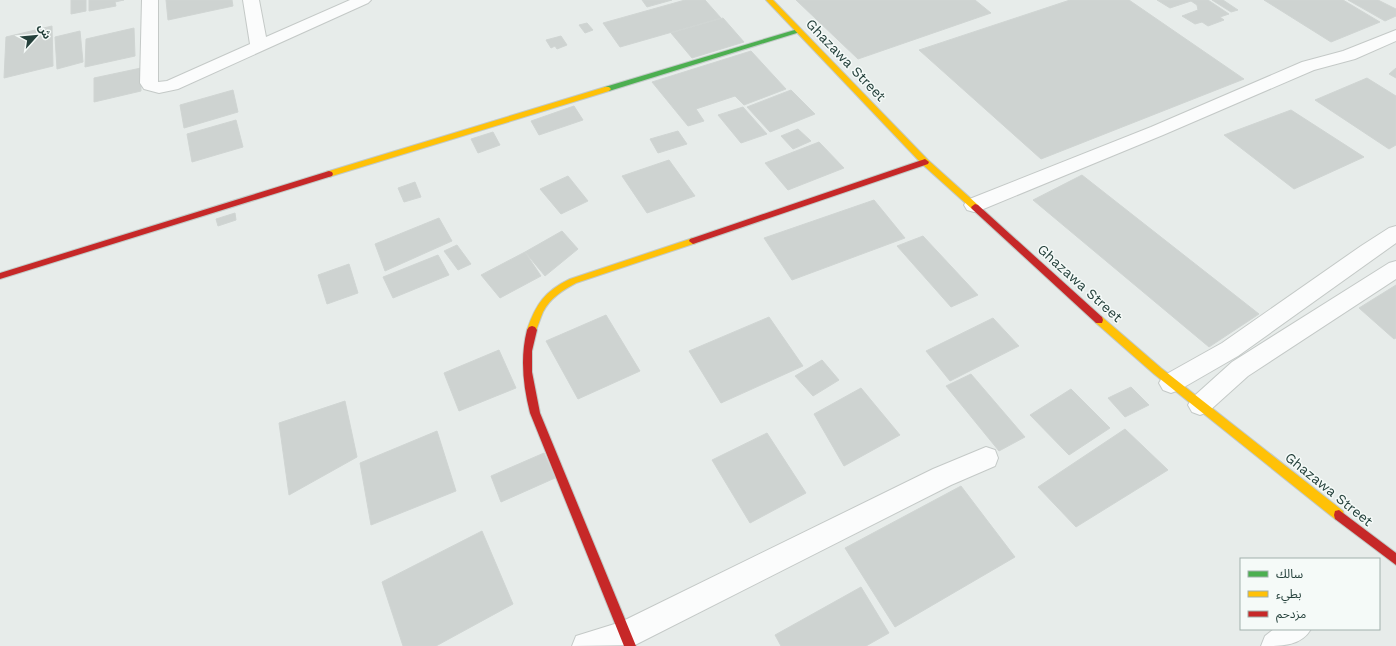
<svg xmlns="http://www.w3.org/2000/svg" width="1396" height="646" font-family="'Work Sans','Noto Sans Arabic',sans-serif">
<rect width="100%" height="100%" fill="#e7ecea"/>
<path fill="#ced3d1" stroke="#d0d5d3" d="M71 0H86V11L71 14Z
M89 0H124L115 2 116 6 89 11Z
M166 0H232L233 6 168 20Z
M642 0H672L647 7Z
M685 0H705L721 18 620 47 603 23Z
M796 0H975L991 13 858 59Z
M1070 0H1129L1244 79 1041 159 919 50Z
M1157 0H1208L1229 14 1220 17 1224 20 1208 26 1202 22 1195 24 1182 16 1198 10 1197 5 1191 1 1170 8Z
M1212 0H1223L1238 10 1231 12Z
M1264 0H1343L1380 22 1331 42Z
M1348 0H1378L1396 9V16L1385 21Z
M723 18 744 42 692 58 671 33Z
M587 23 593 30 585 33 579 25Z
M52 26 53 66 4 78 6 37Z
M134 28 135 56 85 67 86 39Z
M80 31 83 62 57 69 55 37Z
M561 36 567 45 557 49 555 46 551 48 546 40Z
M751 51 786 89 744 105 735 96 696 109 704 121 688 126 652 82Z
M141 68V91L94 102V78Z
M1396 68V78L1389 74Z
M1367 78 1396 96V145L1389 149 1315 100Z
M233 90 238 112 184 128 180 105Z
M791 90 815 114 770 132 747 107Z
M574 106 583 120 539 135 531 121Z
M743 107 767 134 741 143 718 115Z
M1291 110 1364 157 1294 189 1224 135Z
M236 120 243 147 192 162 187 134Z
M798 129 811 141 793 149 781 136Z
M678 131 687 144 658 153 650 139Z
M493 132 500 145 478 153 471 139Z
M819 142 844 168 788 190 765 163Z
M669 160 695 196 647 213 622 176Z
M1082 175 1259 314 1209 347 1033 200Z
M568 176 588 201 561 214 540 189Z
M415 182 421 197 404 202 398 188Z
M874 200 905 238 792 280 764 238Z
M235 213 236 220 218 226 216 219Z
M439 218 452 241 385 271 375 244Z
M562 231 578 249 545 276 525 252Z
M923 236 978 295 951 307 897 246Z
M457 245 471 264 458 270 444 251Z
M525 252 541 276 500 298 481 275Z
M438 255 449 275 393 298 383 277Z
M349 264 358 293 327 304 318 275Z
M1396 285V338L1394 339 1359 308Z
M606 315 640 371 578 399 546 341Z
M769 317 803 366 721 403 689 351Z
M993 318 1019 346 950 381 926 351Z
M499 350 516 388 459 411 444 373Z
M822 360 839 380 813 396 795 376Z
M971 374 1025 437 999 451 946 386Z
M1131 387 1149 405 1125 417 1108 398Z
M861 388 900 435 844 466 814 414Z
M1071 389 1110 428 1069 455 1030 415Z
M345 401 357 457 289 495 279 423Z
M1125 429 1168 470 1076 527 1038 487Z
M437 431 456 491 371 525 360 463Z
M767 433 806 493 750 523 712 460Z
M544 453 555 478 501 502 491 476Z
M961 486 1015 557 895 627 845 548Z
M482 531 513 604 436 646H403L382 582Z
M861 587 889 633 866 646H781L775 635Z"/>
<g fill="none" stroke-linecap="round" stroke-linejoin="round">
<defs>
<path id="street" d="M142 0H158V82L167 81 250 44 243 0H259L266 37 350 0H371L368 3 178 89 159 93 144 89 140 83Z
M1396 30V41L1355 59 1314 70 1163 135 981 210 974 212 967 210 964 205 967 200 1151 127 1302 62 1343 51Z
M1396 226V243L1238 356 1179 390 1171 393 1163 390 1159 383 1163 376 1222 343 1361 246 1389 228Z
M1396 261V279L1248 376 1208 412 1200 415 1192 412 1188 405 1192 398 1232 362 1389 263Z
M986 447 995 450 998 458 995 466 951 485 635 645 572 646 576 636 621 622 933 469Z
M1274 629H1311C1301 646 1283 646 1261 646L1265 636Z"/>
<path id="fast" d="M798 29 800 30V32L609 91H605L603 89 605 87Z"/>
<path id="slow" d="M766 0H773L928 160 978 205 979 207 978 209H972L922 164Z
M605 87H609L611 89 609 91 332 176 329 177 325 174 326 172Z
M693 238 697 241 696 243 576 283C563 290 550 298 543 312 540 319 538 326 535 333H529L527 330C536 304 545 291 570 279Z
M1099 316 1102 317 1161 368 1343 511 1344 515 1343 519 1339 520 1335 519 1154 374 1096 323 1095 320 1096 317Z"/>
<path id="jam" d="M925 159 929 162 928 164 696 243 693 244 689 241 690 239Z
M329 171 332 172 333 174 332 176 0 279V273Z
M975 204 978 205 1102 317 1103 320 1102 323H1096L972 209 971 207Z
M532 326 535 327 537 330 532 351V372L540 413 636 646H624L530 413C523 385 520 358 527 330L529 327Z
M1339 510 1396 553V565L1335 519 1334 515 1335 511Z"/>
</defs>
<use href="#street" stroke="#c4c9c7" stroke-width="2"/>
<use href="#fast" stroke="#c2cac7" stroke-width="2"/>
<use href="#slow" stroke="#c2cac7" stroke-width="2"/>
<use href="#jam" stroke="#c2cac7" stroke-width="2"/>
<use href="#street" fill="#fbfcfc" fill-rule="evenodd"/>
<use href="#fast" fill="#4caf50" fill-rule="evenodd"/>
<use href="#slow" fill="#ffc107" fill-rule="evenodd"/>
<use href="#jam" fill="#c62828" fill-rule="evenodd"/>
</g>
<g text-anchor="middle" stroke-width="3" stroke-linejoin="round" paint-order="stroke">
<g font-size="14" fill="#24403b" stroke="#f5faf8">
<text transform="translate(846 60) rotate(46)" y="5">Ghazawa Street</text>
<text transform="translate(1080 283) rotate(42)" y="5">Ghazawa Street</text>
<text transform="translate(1329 489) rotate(39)" y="5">Ghazawa Street</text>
</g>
</g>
<rect x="1240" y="558" width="140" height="72" fill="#f5faf8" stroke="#a1b0ac"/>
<rect x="1248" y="571" width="20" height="6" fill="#4caf50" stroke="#a1b0ac"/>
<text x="1276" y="578" font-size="12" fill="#24403b">سالك</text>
<rect x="1248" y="591" width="20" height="6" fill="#ffc107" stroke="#a1b0ac"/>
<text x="1276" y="598" font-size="12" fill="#24403b">بطيء</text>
<rect x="1248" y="611" width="20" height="6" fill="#c62828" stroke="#a1b0ac"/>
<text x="1276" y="618" font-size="12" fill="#24403b">مزدحم</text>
<g transform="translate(36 36) rotate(63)" stroke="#f5faf8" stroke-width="3" paint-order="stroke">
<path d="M0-3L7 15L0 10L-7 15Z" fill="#24403b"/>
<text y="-6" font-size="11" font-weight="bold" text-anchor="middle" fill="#24403b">ش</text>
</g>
</svg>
